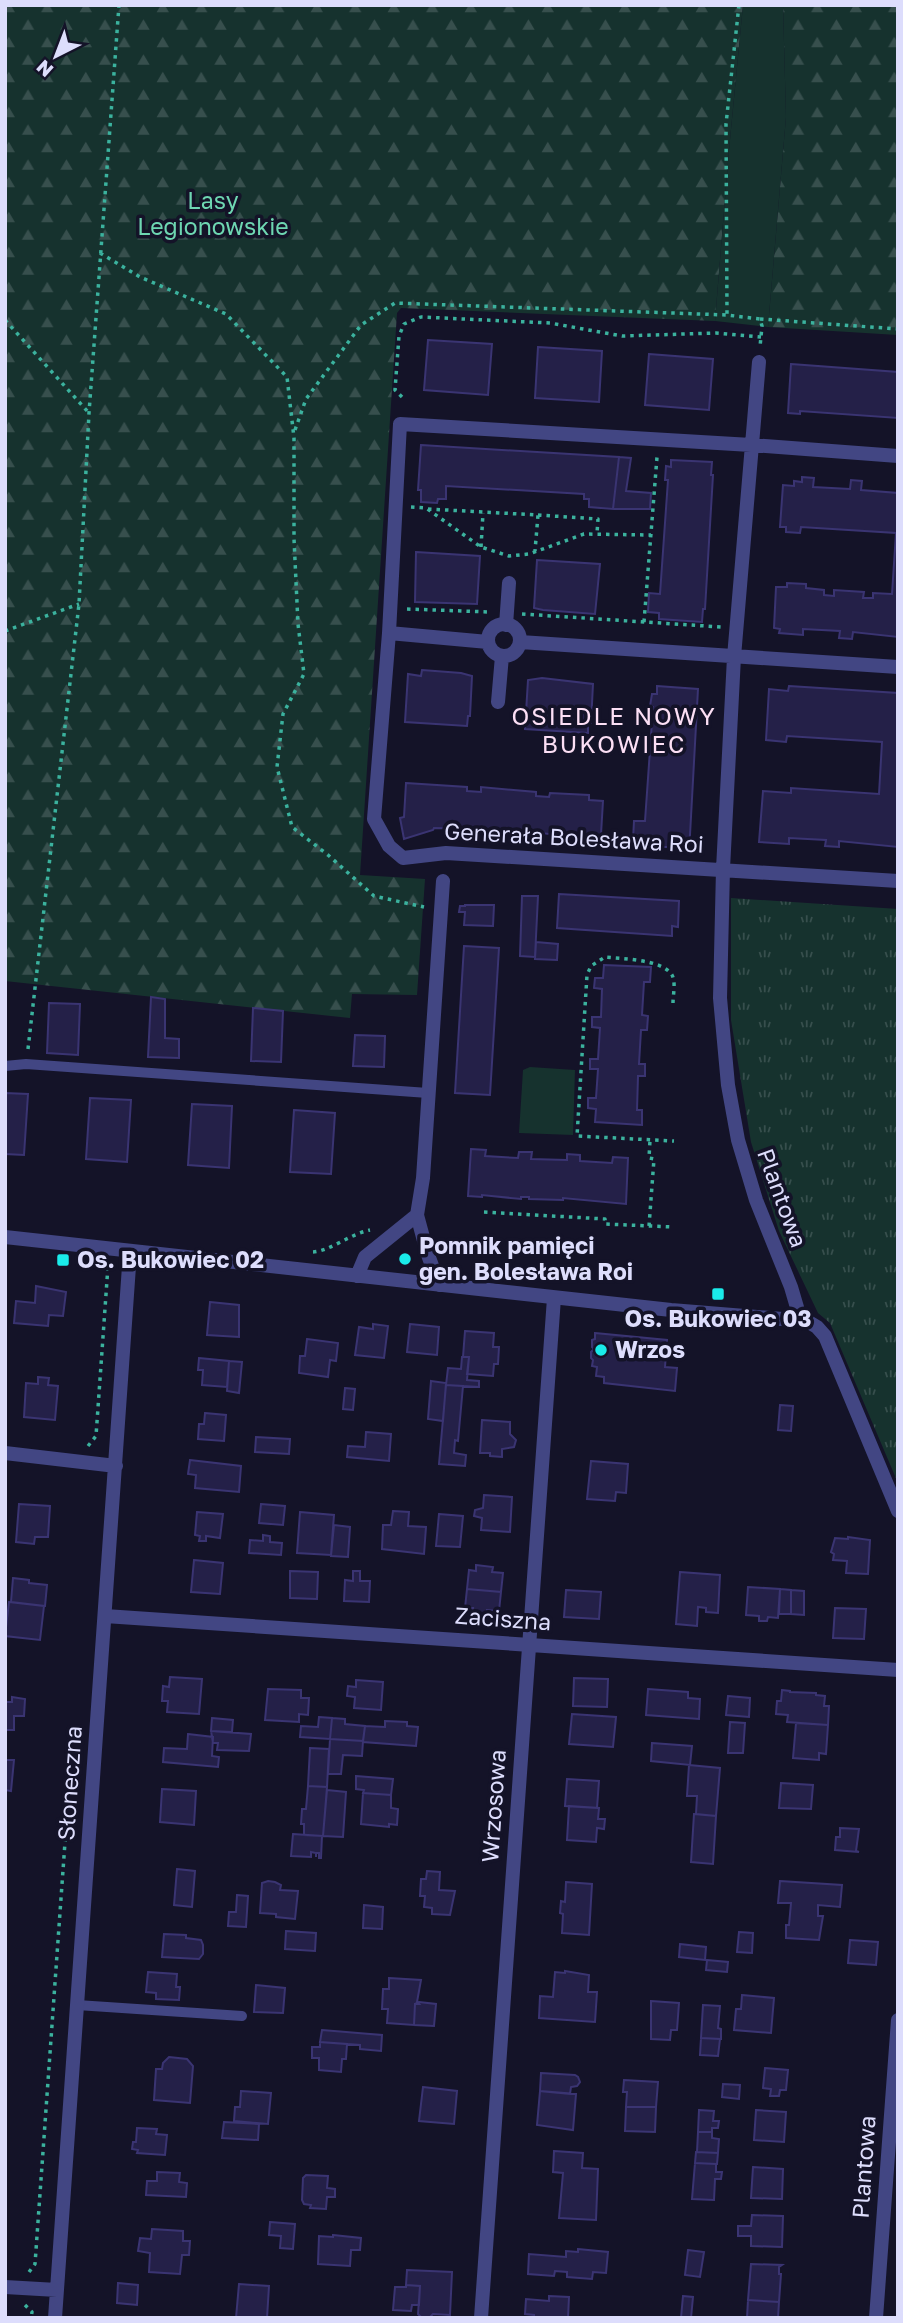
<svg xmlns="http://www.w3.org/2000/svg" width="903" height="2323" font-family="'Golos Text',sans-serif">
<defs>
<pattern id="grass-tufts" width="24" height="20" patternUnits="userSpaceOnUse" patternTransform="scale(1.75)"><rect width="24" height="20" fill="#16322e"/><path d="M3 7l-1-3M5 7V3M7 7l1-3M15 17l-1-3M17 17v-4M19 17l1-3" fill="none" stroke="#374f4d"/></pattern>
<pattern id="forest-firs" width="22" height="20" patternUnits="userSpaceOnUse" patternTransform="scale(1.75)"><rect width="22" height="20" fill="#16322e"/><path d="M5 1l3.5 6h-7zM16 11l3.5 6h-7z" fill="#374f4d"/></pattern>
</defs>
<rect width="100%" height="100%" fill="#141328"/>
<path fill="url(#grass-tufts)" d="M731 898 898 909V1483L830 1323 818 1313 779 1231 751 1142 731 1020Z"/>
<path fill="url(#forest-firs)" d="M5 5H743L729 150 715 321 401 308 397 313 360 875 425 879 417 995 352 994 350 1018 5 981Z
M783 5H898V335L768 327 786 117Z"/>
<path fill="#16322e" d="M743 5H783L786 117 768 327 715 321 729 150Z
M530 1067 575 1070 573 1135 519 1133 523 1070Z"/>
<path fill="#242048" stroke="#3a3472" stroke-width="2" d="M428 340 492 344 488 395 424 390Z
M538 347 602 351 599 402 535 398Z
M649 354 713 359 709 410 645 405Z
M791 364 898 372V418L800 411V414L788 413Z
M421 445 619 457 613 509 589 507V499H584V494L446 486V499H438L437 503 421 502V490H418Z
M619 457 631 458 626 491 651 493 650 509H613Z
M671 460 712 462 711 475H713L705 609H703L702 622 659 619V613L648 612 649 593 660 594 668 480H665L666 466 671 467Z
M802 477 814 478 813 487 850 489 851 480 862 481 861 490 898 493V637L853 632 852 639 839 638 840 631 803 629V635L779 633 780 629 774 628 776 587H787V583L806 584V588L824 590V595L834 596V590L864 592 863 598H873V593L892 594 896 533 801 527 800 533 786 532V527H780L783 485 794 486V481L802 482Z
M416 552 480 556 477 604 415 602Z
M537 560 600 564 595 614 543 610 534 608Z
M422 670 461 673 472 676 470 716H468L467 726 405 722 408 674 421 676Z
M542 678 593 684 591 723H588V733L525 729 528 680Z
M657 686 698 689 690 835 688 848 644 846V840H633L634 821H645L653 707 650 706 652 694H657Z
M789 686 898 693V847L839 841V847L825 846 826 840 789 838V844L759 842 763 791 791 793V788L879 794 882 742 787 736 786 742 766 740 769 689 788 691Z
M406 783 467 787V791L481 792V787L536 792V796L549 797 550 793 589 795V800L603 801 601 834 590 835V838L530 832 529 834 483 831V829L434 828 433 830 404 839 400 818 404 817Z
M559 894 679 901 678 927 672 926V936L557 928Z
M522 896H538L535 957 520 956Z
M465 905H494L493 926 464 925 465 912H459L460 906H465Z
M536 942 558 944 557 960 535 959Z
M464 946 499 948 490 1095 455 1093Z
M604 965 651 967 650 982H644L642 1015 648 1016 647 1030H641L639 1064H645V1076H638L637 1110H642V1125L595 1122 596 1109 588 1108V1098H596L598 1069H590V1059H598L600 1028 592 1027V1017H601L602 989 594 988 595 978H603Z
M151 997 165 999V1038L179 1039V1058L148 1057Z
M49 1003 80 1004 78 1055 47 1053Z
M253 1008 283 1011 281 1062 251 1061Z
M355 1035 385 1036 384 1067 353 1066Z
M5 1093 28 1094 24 1155 5 1154Z
M90 1098 131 1100 127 1162 86 1159Z
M192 1104 232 1106 229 1168 188 1165Z
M294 1110 335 1113 331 1174 290 1172Z
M471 1149 486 1150 485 1156 518 1158 519 1152H532L531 1159 567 1160V1154L580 1155V1161L612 1163 613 1157 628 1158 626 1204 563 1198V1200L529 1199V1197H521V1199L482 1195V1197L468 1196Z
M36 1286 66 1292 63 1316 49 1315 48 1326 14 1323 16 1301 35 1303Z
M210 1302 239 1305V1337L207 1335Z
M373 1324 388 1326 384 1358 355 1355 359 1327 373 1329Z
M410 1324 439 1327 437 1355 407 1352Z
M465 1331 494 1333 493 1347H499L498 1364H494L493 1376 467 1374 469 1357H463Z
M595 1333 667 1340 665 1367 677 1368 675 1391 604 1383V1377L596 1376 597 1367 592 1366 593 1360 591 1358V1352L594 1349 592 1347V1340L595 1339Z
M307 1339 338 1343 336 1361 330 1360 328 1377 299 1373 300 1356H305Z
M462 1357H469L467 1380 479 1381V1387L446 1385 448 1368 461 1369Z
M199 1358 229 1361 227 1387 202 1385 203 1370H198Z
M229 1361 242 1362 239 1393 227 1391Z
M38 1377 49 1378 48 1385 58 1386 55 1420 24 1417 26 1383 38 1384Z
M431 1381 446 1383 443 1421 428 1419Z
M446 1385 463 1386 458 1441 455 1440 454 1453 466 1455 465 1466 439 1464Z
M345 1388 355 1389 353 1410 343 1409Z
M780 1405 793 1406 791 1431 778 1430Z
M205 1413 226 1415 224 1441 198 1439 199 1424H204Z
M482 1420 510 1422V1434L516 1440 514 1447 502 1449V1457L490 1456V1453H480Z
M366 1432 391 1434 389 1461 347 1457 348 1446 365 1447Z
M256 1437 290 1439 289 1454 255 1452Z
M190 1460 241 1466 239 1492 195 1488 196 1475 188 1474Z
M591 1461 628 1464 626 1493 616 1492 615 1501 587 1499Z
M484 1495 512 1497 510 1532 481 1530 482 1518 474 1516 475 1510 483 1508Z
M19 1504 50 1506 48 1537H35L34 1544 16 1542Z
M261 1504 285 1506 283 1525 259 1523Z
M393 1511 409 1512 408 1526 426 1527 424 1554 382 1549 383 1525H391Z
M197 1512 223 1514 220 1538 206 1536V1541H199L200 1536 195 1535Z
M300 1512 334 1515 331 1555 297 1553Z
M439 1514 463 1516 460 1547 436 1546Z
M334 1525 350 1527 348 1557 331 1556Z
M263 1535 270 1536V1542L282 1543 281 1555 249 1553 250 1540 263 1541Z
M848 1537 870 1540 868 1574 846 1573 847 1561 833 1560 834 1554 831 1552 835 1538 848 1539Z
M194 1560 223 1563 220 1594 191 1592Z
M476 1565 493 1567 492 1572 503 1573 501 1592 467 1589 469 1570 476 1571Z
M290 1571 318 1572 317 1599 290 1598Z
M353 1571H360V1581H370L369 1602 344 1601 345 1580 353 1581Z
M680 1572 720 1575 718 1613 706 1612V1608L698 1607 697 1626 676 1624Z
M13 1578 29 1580V1583L47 1585 45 1606 11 1602Z
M748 1587 780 1589 778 1618 768 1617 767 1621H759V1616L746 1615Z
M467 1589 501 1592 499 1611 487 1610V1615L472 1614 473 1608H465Z
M780 1589 791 1590V1614H779Z
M566 1590 601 1592 599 1619 564 1617Z
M791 1590 804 1591V1615L791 1614Z
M9 1602 44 1606 40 1640 5 1636Z
M835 1608 866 1609 864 1639 833 1638Z
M170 1677 202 1679 199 1714 167 1712 168 1701H162L163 1686 169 1687Z
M574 1678 608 1679 607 1707 573 1706Z
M356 1680 383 1682 381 1710 354 1708 355 1697 347 1696 348 1686 356 1687Z
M268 1689 301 1690V1698H309L308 1715 299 1714V1722L265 1720Z
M648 1689 688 1692V1698L700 1699 699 1719 646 1715Z
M782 1690 790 1691V1692L816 1693V1695L825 1696 824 1706H829L828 1725 787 1722 788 1715 776 1714 777 1701H781Z
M728 1696 750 1698 749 1717 726 1715Z
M12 1697 25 1699 24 1716H14V1730H5V1702H12Z
M572 1714 616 1717 613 1747 569 1744Z
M319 1717 332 1718 330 1739 300 1737 301 1726 318 1727Z
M212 1718 233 1720 232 1732 211 1731Z
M332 1718 345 1719V1724L365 1726 363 1741 330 1739Z
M385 1721 407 1722V1726L418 1727 416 1746 363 1742 365 1726 385 1727Z
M730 1722 745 1723 743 1753H728Z
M796 1723 828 1725 826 1754 819 1753V1760L793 1758Z
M211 1731 251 1734 249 1751 217 1750 218 1743H213Z
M188 1734 213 1737 212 1756 219 1757 218 1767 163 1762 164 1748 187 1749Z
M330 1739 363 1741 362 1756 343 1755 341 1774H328Z
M652 1743 692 1746 690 1765 651 1761Z
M310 1748 329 1749 327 1787 308 1786Z
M5 1760H14L11 1791 5 1790Z
M689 1765 720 1768 716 1816 696 1814 697 1796H687Z
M356 1776 393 1779 391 1795 363 1793 364 1790 356 1789Z
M567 1779 599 1781 597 1808 565 1806Z
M781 1783 813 1785 811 1809 779 1808Z
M308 1786 327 1787 323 1836 304 1835V1824H301L302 1809H306Z
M162 1789 196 1791 194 1825 160 1822Z
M327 1790 346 1792 343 1837 323 1836Z
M363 1793 391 1795V1808L398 1809 397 1825 389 1824V1827L361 1824Z
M569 1806 599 1808 598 1819H605L604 1829 597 1828 596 1842 567 1840Z
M694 1814 716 1816 713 1864 691 1862Z
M840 1828 859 1829 856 1851 859 1852 835 1850 836 1837H840Z
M293 1834 322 1836 321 1858H319V1853H316V1857V1853L311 1852V1857L291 1856Z
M177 1869 195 1871 192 1907 174 1905Z
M427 1871 440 1872 439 1890 455 1891 450 1915 432 1914V1908L424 1907 425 1896H420L421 1879H426Z
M268 1881 275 1882 281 1885 280 1890 298 1891 295 1919 276 1917V1914L260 1913 262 1883Z
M780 1881 842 1885 840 1907 818 1905V1916H823L819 1940 786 1938V1925H789L791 1903H778Z
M566 1882 592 1884 589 1935 562 1933 563 1914 560 1913 561 1901 565 1902Z
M237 1895 248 1896 246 1927 228 1926 229 1912H236Z
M364 1905 383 1907 382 1929 363 1928Z
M286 1931 316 1933 315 1951 285 1949Z
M739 1932 753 1933 752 1953 737 1952Z
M164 1934 186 1935V1938L201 1940 203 1945V1954L199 1959 162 1957Z
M850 1940 878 1942 876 1965 848 1963Z
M680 1944 706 1947 705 1960 679 1957Z
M707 1960 728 1962 727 1972 706 1970Z
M565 1971 589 1975 588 1992H597L595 2022 539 2018 540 1996 553 1997 555 1972 565 1973Z
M148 1972 177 1974 176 1987H180L179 2000 156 1999V1993L146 1992Z
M389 1978 421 1980 417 2002 419 2004H415L414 2025 387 2023 388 2009H382L383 1989H389Z
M256 1985 285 1988 283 2013 254 2012Z
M742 1995 774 1998 771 2033 734 2030 736 2009H741Z
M651 2001 679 2003 677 2030H671L670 2040 651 2039Z
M419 2002 436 2004 434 2026 414 2025 415 2004Z
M703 2005 720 2006 718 2028 721 2029V2039L701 2038Z
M322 2030 382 2035 381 2051 360 2049V2045L320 2042Z
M701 2038 720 2039 718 2056 700 2055Z
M320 2042 347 2044 346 2059H342L341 2072 319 2070V2058H312V2047H320Z
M169 2057 187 2059 193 2066 190 2103 154 2100 156 2069H162L163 2063Z
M765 2068 788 2070 786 2090H780L779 2096H770L771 2089 763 2088Z
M541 2073 575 2075 578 2077 580 2082 577 2086 571 2087 570 2094 540 2091Z
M624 2080 658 2082 656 2107H626L627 2092H623Z
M723 2084 740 2085 739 2099 722 2097Z
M423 2087 457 2091 454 2124 419 2121Z
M241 2091 271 2093 268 2124 234 2121 235 2107H240Z
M540 2091 576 2094 573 2130 537 2125Z
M626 2107H656L655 2132 625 2131Z
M699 2110 714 2111 713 2121H719L718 2128H712V2132H698Z
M756 2110 786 2112 784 2142 754 2140Z
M224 2122 259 2124 258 2140 222 2138Z
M137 2128 157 2129 156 2134 167 2135 165 2155 137 2153 138 2150 132 2149 133 2142H136Z
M698 2132H712V2138L719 2139 718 2153 697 2152Z
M554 2151 583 2153 582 2168 598 2169 596 2220 559 2218 563 2173 553 2172Z
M696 2152 718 2153 717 2164 695 2163Z
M695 2163 716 2164V2172H722L721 2179H715L714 2200 692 2199Z
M753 2167 783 2169 782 2199 751 2198Z
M157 2172 180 2173 179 2182 187 2183 186 2197 146 2195 147 2181H157Z
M306 2175 328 2176 327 2188 335 2189V2197H327L326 2209 310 2208 311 2205 304 2204 302 2200 303 2178Z
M752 2215 783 2216 782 2247 751 2246V2236H738V2226H751Z
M270 2222 295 2224 293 2249 280 2248 281 2236 269 2235Z
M152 2229 183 2231V2241H190L189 2255H182L180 2274 149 2272 150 2253 138 2251 140 2238 151 2239Z
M333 2235 361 2238 360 2250H351L350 2266 318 2264 319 2236 333 2237Z
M578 2249 608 2252 606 2273 593 2272 592 2279 567 2277V2272L555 2271 554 2276 528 2274 529 2254 566 2257V2251L578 2252Z
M688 2250 704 2252 700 2277 685 2275Z
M751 2264 782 2265 779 2267V2274H781L779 2302 748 2300Z
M407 2270 452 2272 450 2315 433 2314 429 2318H422L418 2314 420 2286 406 2285Z
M118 2283 138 2285 137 2305 117 2303Z
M239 2284 269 2286 267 2318H236Z
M406 2285 420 2286 419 2305H412L411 2311 393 2310 395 2287H406Z
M549 2296 569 2297 568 2318H534V2315L525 2314 526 2299 549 2301Z
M683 2296 693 2297 691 2318H681Z
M748 2300 779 2302 778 2318H747Z"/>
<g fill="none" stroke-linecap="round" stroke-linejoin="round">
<path stroke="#3bb29e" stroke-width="3.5" stroke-dasharray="3.5 5" stroke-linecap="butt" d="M739 5 726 124 727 315 760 319 762 326 760 347
M100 253 140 277 226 314 287 377 294 438V539L298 624 304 674 283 714 277 767 292 827 328 855 374 896 424 907
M760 319 898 329
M5 320 89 413
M402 397 395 390 399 336 404 324 421 317 550 323 622 336 716 333 761 337
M295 430 306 399 361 325 395 303 727 315
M411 507 426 508 481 547 509 556 529 554 584 534 651 535
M428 509 538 515 535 551
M538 515 598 519 597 533
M481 547 483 513
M407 609 490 612
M522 614 721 627
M644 622 657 457
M5 631 79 604
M673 1003C673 995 676 982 672 975 662 959 622 959 605 957L591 966 587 975 577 1136 674 1141
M28 1049 79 604 89 413 119 5
M484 1212 605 1219V1224L674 1227
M649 1226 654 1159 649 1158 650 1140
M313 1252C330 1251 350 1234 370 1230
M88 1446 96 1436 108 1266
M29 2272 35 2264 68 1800 75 1773
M25 2305 32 2312 31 2318"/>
<path stroke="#424683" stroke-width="10" d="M5 1066 26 1064 428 1093
M77 2005 242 2016"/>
<path stroke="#424683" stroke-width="14" d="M759 362 734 657 723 869 720 998 728 1085 738 1140 756 1200 791 1287 801 1321
M898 456 751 445 400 424 389 633 374 819 389 846 403 858 446 853 898 881
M488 640a16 16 0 1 1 32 0a16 16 0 1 1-32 0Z
M506 625 509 583
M389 633 488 642
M520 642 898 667
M498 702 502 656
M5 1237 671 1310 807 1321 817 1327 825 1336 898 1511
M357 1276 365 1257 417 1215
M439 1285 427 1252 417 1215 423 1178 443 881
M5 1453 116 1466
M105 1616 898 1670
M5 2287 57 2290
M55 2318 130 1252
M481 2318 554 1298
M876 2318 898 2020"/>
</g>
<g fill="#1aebea" stroke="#141328" stroke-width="2.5">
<circle cx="405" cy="1259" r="7"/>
<rect x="56" y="1253" width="14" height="14" rx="3.5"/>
<rect x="711" y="1287" width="14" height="14" rx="3.5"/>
<circle cx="601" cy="1350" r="7"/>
</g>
<g text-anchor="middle" stroke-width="7" stroke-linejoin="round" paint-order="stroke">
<g font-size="23" fill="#6ed7b2" stroke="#141328">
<text x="213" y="209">Lasy<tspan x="213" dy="26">Legionowskie</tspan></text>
</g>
<g font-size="23" fill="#ddddfc" stroke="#141328">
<text transform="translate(574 838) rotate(3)" y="8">Generała Bolesława Roi</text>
<text transform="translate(782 1198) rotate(70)" y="8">Plantowa</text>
<text transform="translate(503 1619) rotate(4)" y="8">Zaciszna</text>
<text transform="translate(70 1783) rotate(-86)" y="8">Słoneczna</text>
<text transform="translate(494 1806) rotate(-86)" y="8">Wrzosowa</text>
<text transform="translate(864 2167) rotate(-86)" y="8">Plantowa</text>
</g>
<g font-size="23" font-weight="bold" fill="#ddddfc" stroke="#141328" text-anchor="start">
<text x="419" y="1254">Pomnik pamięci<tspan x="419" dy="26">gen. Bolesława Roi</tspan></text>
<text x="77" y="1268">Os. Bukowiec 02</text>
<text x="718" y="1327" text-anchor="middle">Os. Bukowiec 03</text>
<text x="615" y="1358">Wrzos</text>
</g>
<g font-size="24" letter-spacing="2" fill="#fcdff5" stroke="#141328">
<text x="614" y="725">OSIEDLE NOWY<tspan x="614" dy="28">BUKOWIEC</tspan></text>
</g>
</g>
<rect width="903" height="2323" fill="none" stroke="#ddddfc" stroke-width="14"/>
<g transform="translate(56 56) rotate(222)" stroke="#141328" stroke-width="5" paint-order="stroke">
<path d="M0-5L12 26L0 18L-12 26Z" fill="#ddddfc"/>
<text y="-10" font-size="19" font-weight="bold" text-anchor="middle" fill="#ddddfc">N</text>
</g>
</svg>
